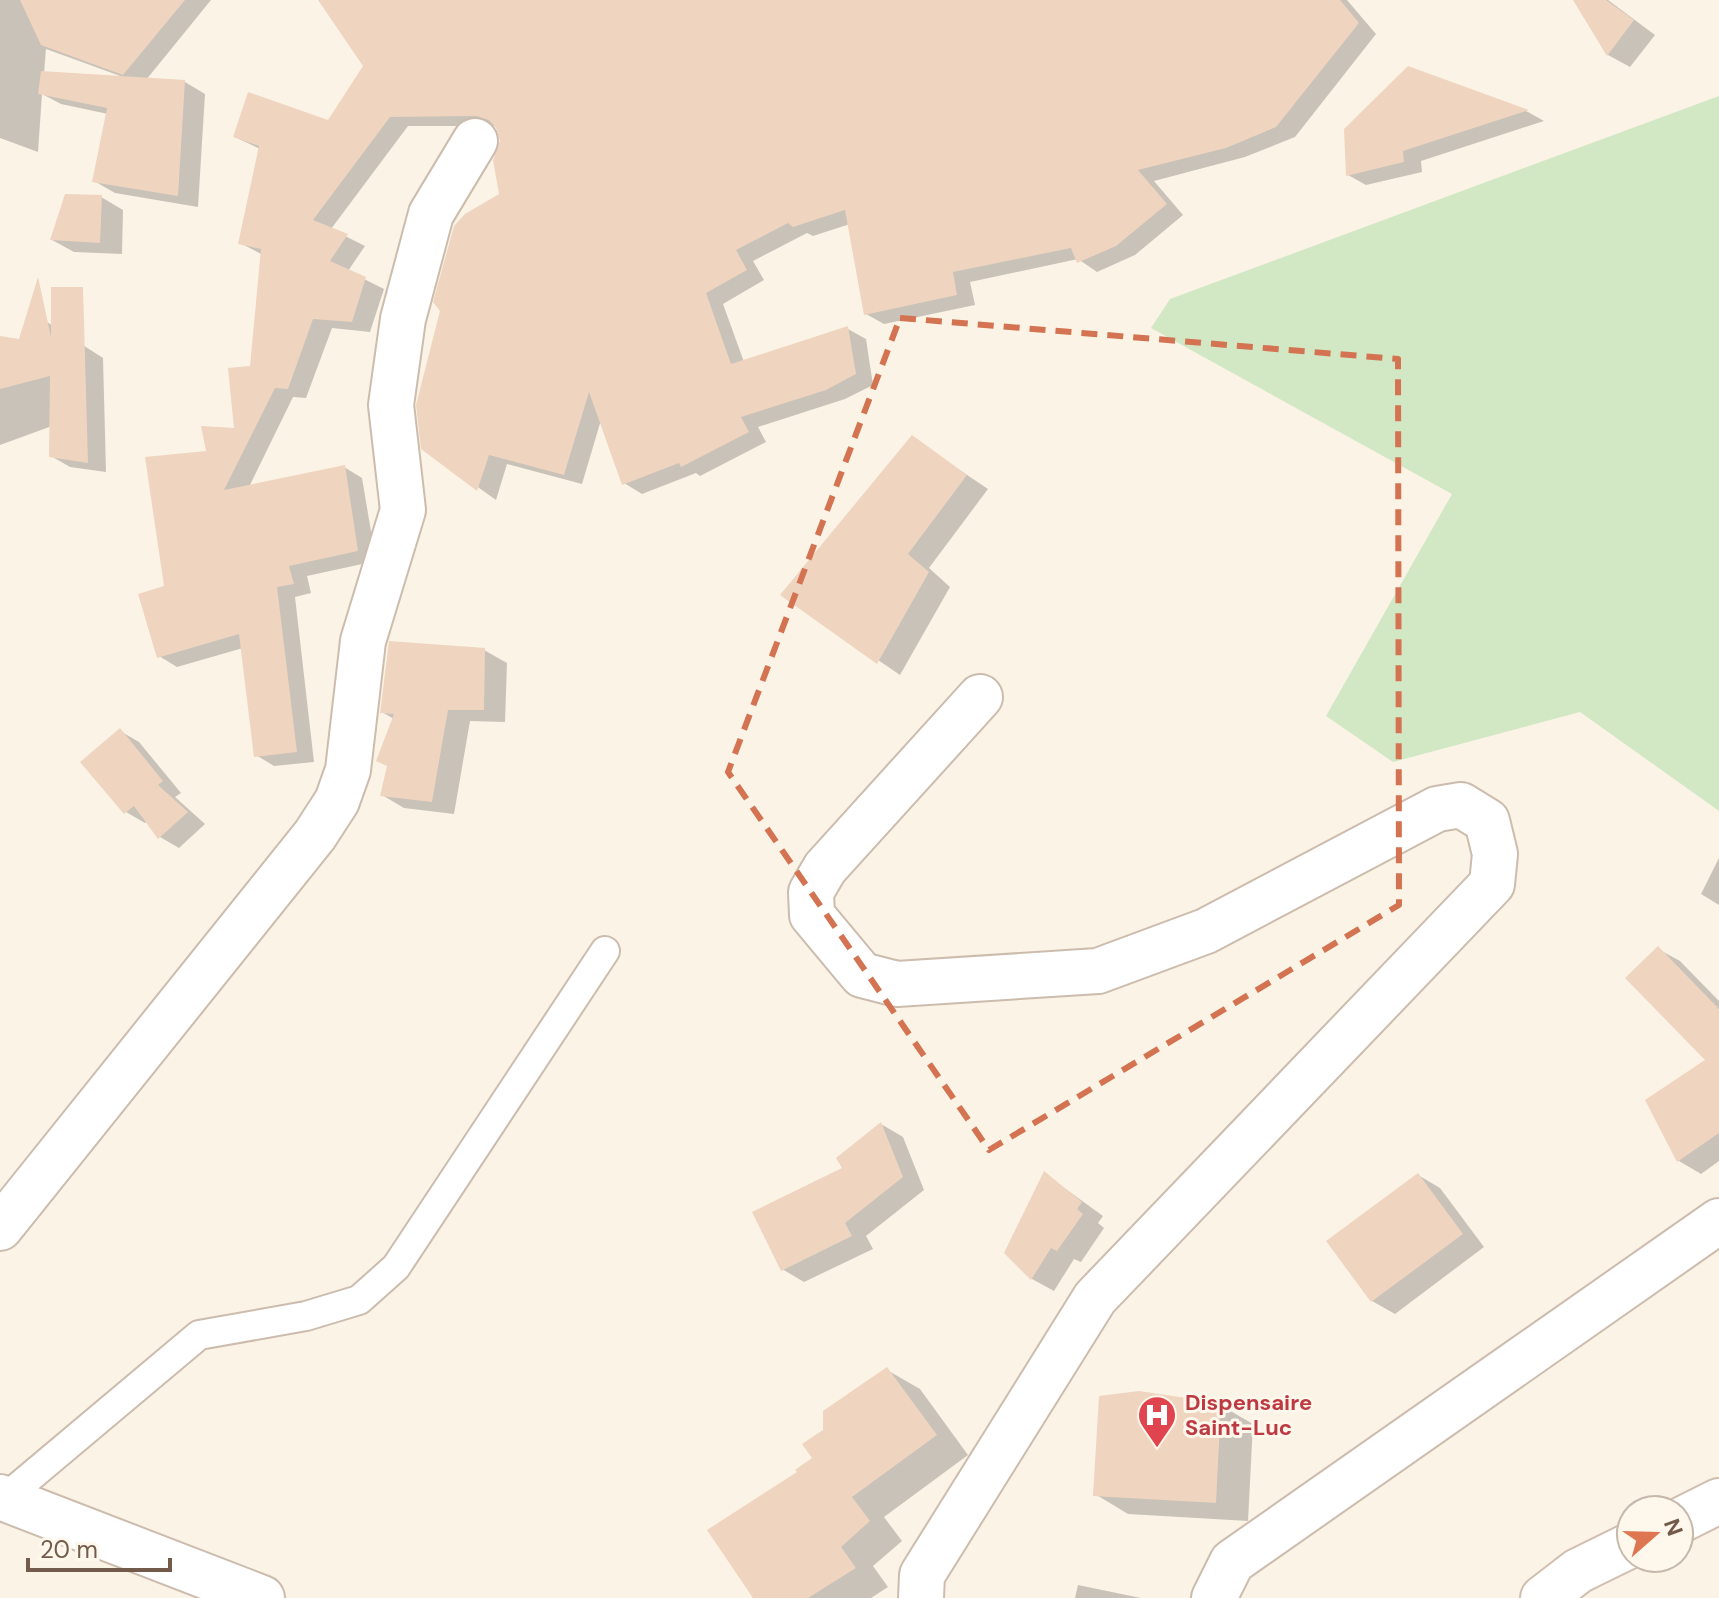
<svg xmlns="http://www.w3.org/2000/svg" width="1719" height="1598" font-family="'DM Sans',sans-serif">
<rect width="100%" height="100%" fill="#fbf3e6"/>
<path fill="#d2e8c5" d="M1719 96V811L1580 712 1393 762 1326 716 1452 494 1151 328 1170 299Z"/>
<path fill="#0003" fill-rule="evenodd" d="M0 0H211L146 80 185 82 205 94 198 207 115 193 94 181 108 114 61 104 42 94 38 152 0 138ZM46 49 123 77 44 73Z
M321 0H1347L1376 34 1295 137 1245 157 1154 181 1183 215 1135 255 1097 272 1078 259 970 282 975 305 884 324 866 314 850 224 813 236 807 233 753 261 764 280 723 304 744 362 848 329 866 339 873 385 845 399 758 427 766 442 700 476 696 473 642 494 624 483 601 420 582 484 507 464 496 500 423 448 501 195 502 141 496 126H408L331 229 365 246 348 271 384 289 370 332 332 328 306 398 293 397 249 487 344 467 362 478 376 561 307 576 311 593 295 597 314 762 274 766 256 755 243 648 177 667 159 656 166 588 209 453 237 430 252 367 263 255 240 243 260 149 235 137 329 122 365 66Z
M1576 0H1608L1655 35 1630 67 1608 55Z
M1408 69 1528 112 1544 121 1421 161 1422 172 1366 185 1348 175Z
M101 197 123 210 122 254 74 252 52 240Z
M47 322 103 358 106 472 70 467 51 456 52 426 0 445V362Z
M912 438 988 489 929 568 950 587 900 675 783 595Z
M484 650 507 663 505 722 470 721 454 814 404 808 382 795 389 767 394 719 382 712Z
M120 731 139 742 181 793 175 797 205 824 179 848 160 837 147 821 145 823 126 812Z
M1719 858V905L1701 894Z
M1658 949 1680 961 1719 1001V1161L1701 1174 1679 1161 1647 1100 1708 1060Z
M881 1124 903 1137 924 1190 866 1236 873 1249 804 1282 782 1269 845 1168Z
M1045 1174 1103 1216 1098 1223 1104 1228 1081 1262 1074 1259 1054 1291 1032 1279 1006 1252Z
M1418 1175 1440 1188 1484 1247 1395 1314 1372 1301Z
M887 1370 920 1389 968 1455 884 1517 902 1541 873 1566 888 1587 871 1598H755L800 1473 815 1459 825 1431Z
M1220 1405 1253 1424 1248 1521 1128 1514 1095 1494Z
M1078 1585 1141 1598H1075Z"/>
<path fill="#efd4bf" d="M20 0H185L123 75 41 45Z
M318 0H1340L1359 23 1276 127 1226 148 1138 170 1167 204 1116 246 1077 263 1071 248 953 272 957 295 864 315 845 210 793 227 788 223 736 250 747 270 706 293 731 364 848 326 856 374 826 390 741 417 749 432 681 467 679 463 622 485 589 392 564 475 489 455 477 491 421 449 416 405 440 311 433 302 454 226 465 214 499 194 493 160 500 141 496 128 489 120 476 116 390 117 313 220 348 234 330 261 366 277 352 322 313 319 288 389 275 388 224 490 345 465 358 551 289 566 294 584 277 587 297 752 254 757 239 634 157 658 138 594 164 586 145 457 206 451 201 426 234 428 228 368 250 366 261 249 238 244 259 146 233 137 248 92 328 120 363 66Z
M1573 0H1606L1634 20 1607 56Z
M1408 66 1529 110 1403 151 1404 162 1346 176 1344 129Z
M41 71 185 80 178 196 92 182 107 108 38 94Z
M65 194 102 195 100 243 50 240Z
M38 277 51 337V287H83L88 463 49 457 50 376 0 389V336L19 339Z
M912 435 967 475 908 554 929 572 877 664 780 595Z
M389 641 485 648 484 710H448L432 802 380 796 387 766 376 761 394 714 380 713Z
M120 728 163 781 158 785 188 812 158 839 134 806 124 814 80 762Z
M1658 946 1719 1009V1133L1677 1162 1645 1100 1705 1060 1625 978Z
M881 1122 903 1177 845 1223 852 1236 781 1271 752 1212 842 1168 836 1158Z
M1044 1171 1082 1202 1077 1209 1083 1214 1057 1251 1051 1248 1031 1280 1004 1253Z
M1418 1173 1463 1234 1371 1302 1326 1241Z
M887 1367 937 1435 852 1497 870 1521 841 1547 856 1568 808 1598H753L707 1530 797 1472 795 1470 812 1458 802 1444 823 1430V1411Z
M1139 1391 1221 1403 1216 1503 1093 1496 1099 1396Z"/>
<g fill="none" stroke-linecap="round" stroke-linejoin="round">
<defs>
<path id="lane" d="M5 1498 199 1335 306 1316 359 1300 396 1267 605 951"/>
<path id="street" d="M0 1228 315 835 337 801 348 770 363 641 403 510 391 405 403 319 431 214 475 141
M0 1497 262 1598
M921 1598 922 1575 1095 1298 1492 884 1495 854 1487 821 1461 805 1437 809 1206 931 1098 971 897 984 862 975 812 915 811 892 825 868 980 697
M1214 1598 1232 1562 1719 1221"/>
<path id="secondary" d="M1679 1521 1719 1501
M1543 1598 1578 1571 1631 1545"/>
</defs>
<use href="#lane" stroke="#ccbcad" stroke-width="32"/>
<use href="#street" stroke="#ccbcad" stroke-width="48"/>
<use href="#secondary" stroke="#d1bead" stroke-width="48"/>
<use href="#lane" stroke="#fff" stroke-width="28"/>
<use href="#street" stroke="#fff" stroke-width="44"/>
<use href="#secondary" stroke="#fff" stroke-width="44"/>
</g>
<path fill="none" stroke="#d37351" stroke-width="6" stroke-dasharray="16 10" stroke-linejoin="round" d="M900 318 1398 359 1399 905 989 1150 728 772Z"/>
<defs>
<symbol id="hospital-pin" viewBox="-11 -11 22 30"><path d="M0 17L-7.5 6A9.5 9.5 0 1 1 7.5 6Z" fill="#e0444e" stroke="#fef7ec"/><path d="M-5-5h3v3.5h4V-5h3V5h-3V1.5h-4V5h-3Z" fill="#fff"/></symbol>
</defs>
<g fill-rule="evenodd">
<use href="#hospital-pin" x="1135" y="1393" width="44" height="60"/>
</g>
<g text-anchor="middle" stroke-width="6" stroke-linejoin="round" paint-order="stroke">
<g font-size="22" font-weight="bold" fill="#be3a42" stroke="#fef7ec" text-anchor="start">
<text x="1185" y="1410">Dispensaire<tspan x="1185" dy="25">Saint-Luc</tspan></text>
</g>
</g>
<g transform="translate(1655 1534) rotate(70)"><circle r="38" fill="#fef7ec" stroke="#c6b9ac" stroke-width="2"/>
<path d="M0-6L14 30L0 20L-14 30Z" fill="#de7652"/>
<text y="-12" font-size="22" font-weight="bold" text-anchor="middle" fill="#735b4c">N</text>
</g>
<path d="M28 1558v12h142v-12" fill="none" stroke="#735b4c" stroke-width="4"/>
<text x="40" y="1558" font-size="24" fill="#735b4c" stroke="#fef7ec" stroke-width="6" paint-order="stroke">20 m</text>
</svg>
